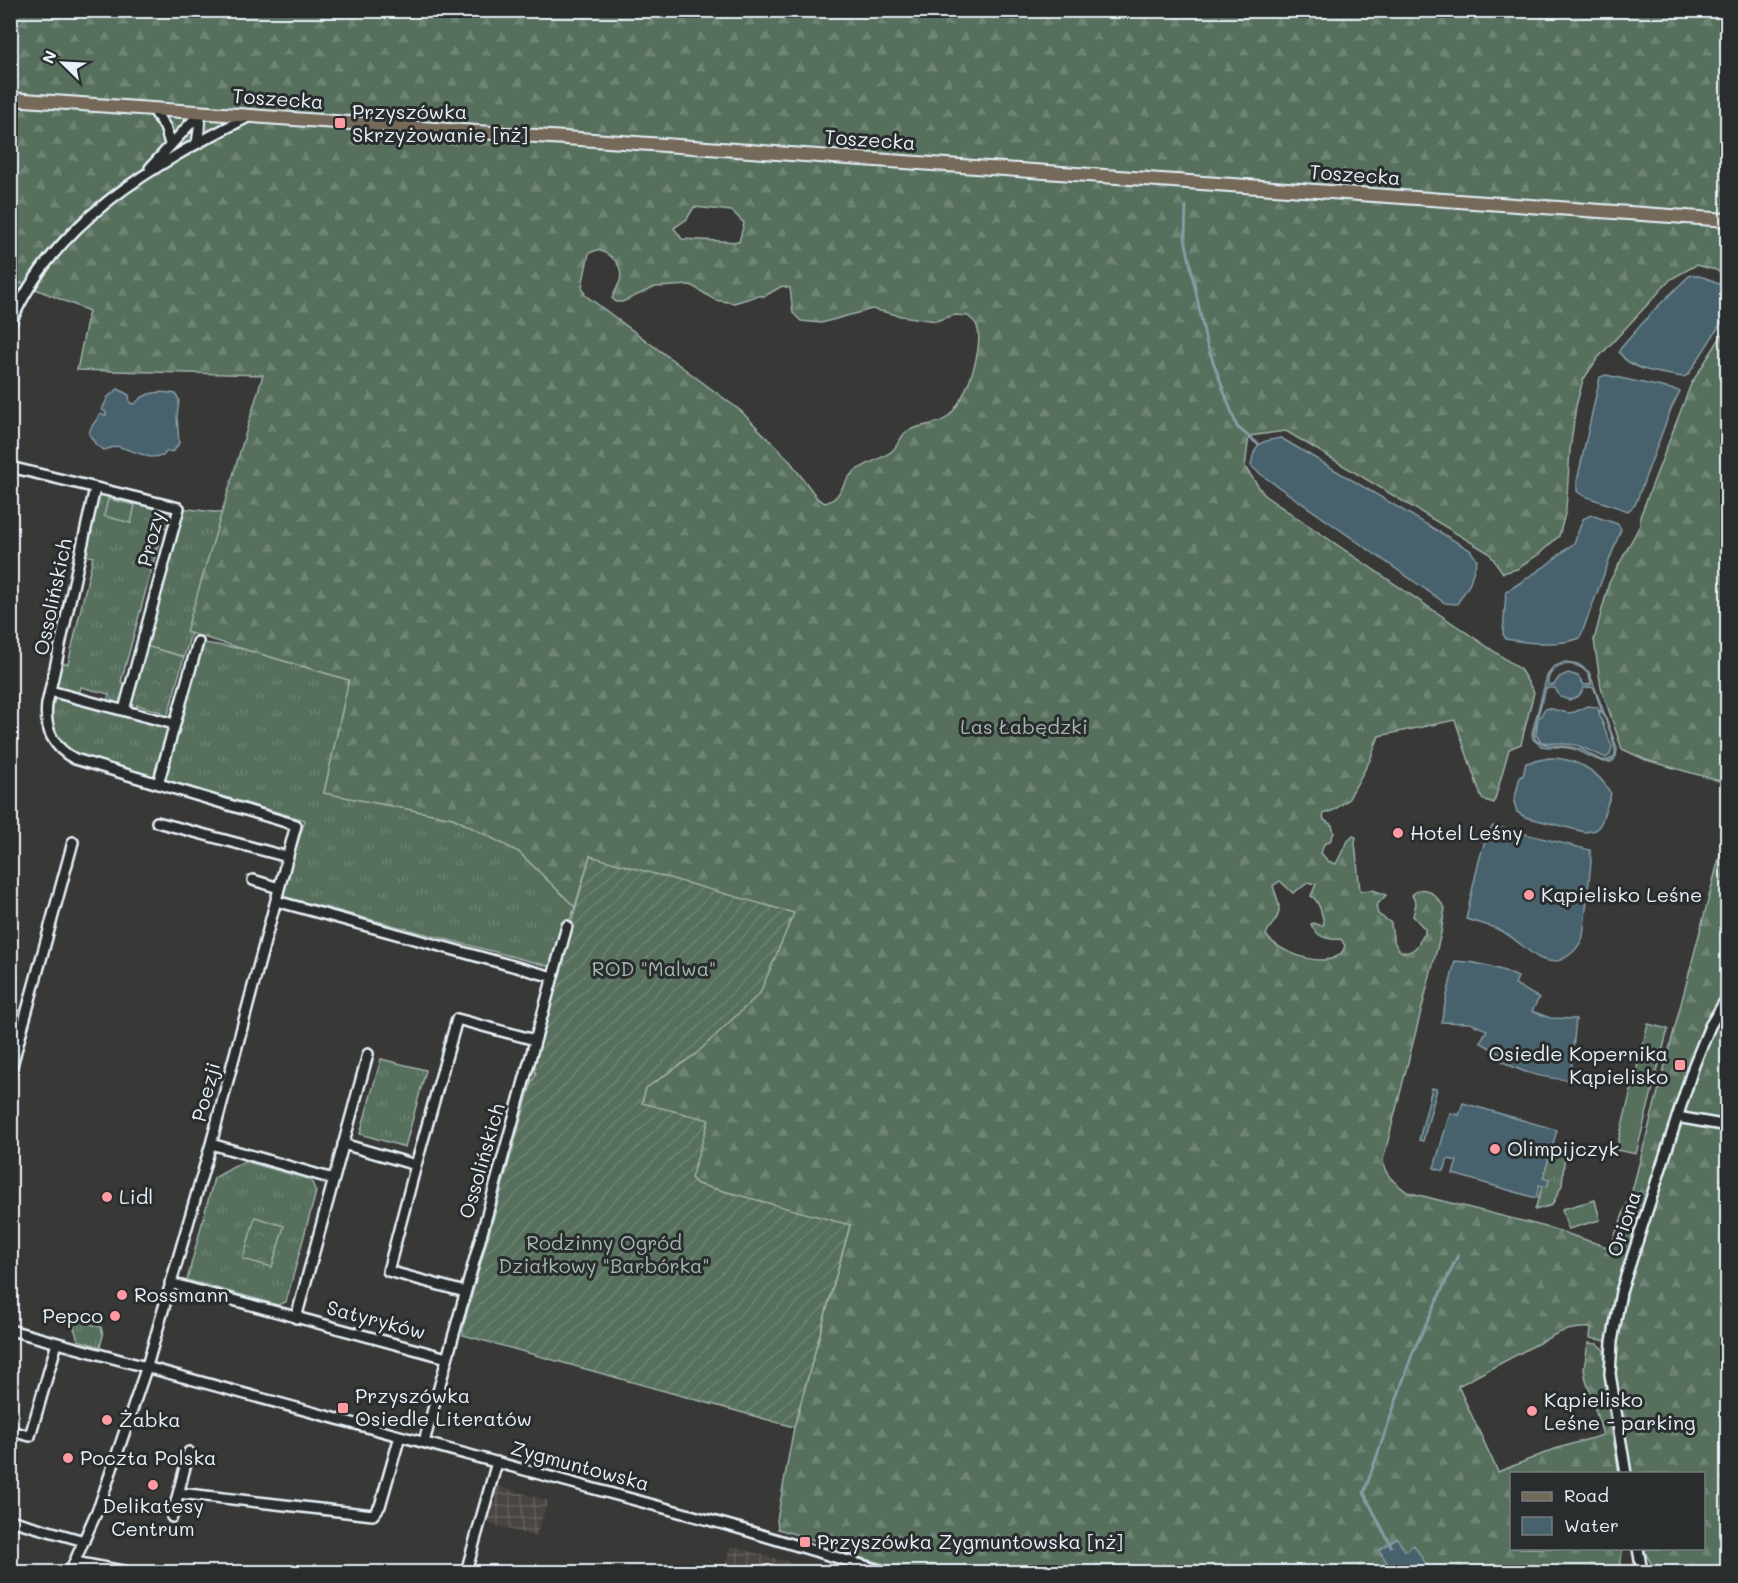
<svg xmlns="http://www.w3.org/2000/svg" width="1738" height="1583" font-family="Mali,sans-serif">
<defs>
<pattern id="industrial-grid" width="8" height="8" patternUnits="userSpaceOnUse" patternTransform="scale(1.5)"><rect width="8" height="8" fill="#494541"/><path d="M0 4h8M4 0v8" fill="none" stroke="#63605d"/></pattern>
<pattern id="grass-tufts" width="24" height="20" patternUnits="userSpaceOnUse" patternTransform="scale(1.5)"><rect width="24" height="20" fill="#566f5d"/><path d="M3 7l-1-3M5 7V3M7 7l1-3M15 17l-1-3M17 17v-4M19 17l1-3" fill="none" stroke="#6e8475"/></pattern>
<pattern id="forest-firs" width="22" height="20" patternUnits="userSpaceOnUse" patternTransform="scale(1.5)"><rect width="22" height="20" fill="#566f5d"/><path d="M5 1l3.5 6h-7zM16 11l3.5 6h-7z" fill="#6e8475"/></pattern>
<pattern id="park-crowns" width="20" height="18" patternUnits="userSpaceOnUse" patternTransform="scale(1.5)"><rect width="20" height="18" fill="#566f5d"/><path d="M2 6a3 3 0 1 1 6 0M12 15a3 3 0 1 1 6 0" fill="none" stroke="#6e8475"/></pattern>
<pattern id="garden-furrows" width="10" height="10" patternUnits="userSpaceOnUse" patternTransform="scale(1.5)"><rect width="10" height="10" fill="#566f5d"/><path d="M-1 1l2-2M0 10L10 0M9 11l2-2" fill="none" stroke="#6e8475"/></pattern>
</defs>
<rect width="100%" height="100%" fill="#383837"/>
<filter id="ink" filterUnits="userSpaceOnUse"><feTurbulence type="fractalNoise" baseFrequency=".0167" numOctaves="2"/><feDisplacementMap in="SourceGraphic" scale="12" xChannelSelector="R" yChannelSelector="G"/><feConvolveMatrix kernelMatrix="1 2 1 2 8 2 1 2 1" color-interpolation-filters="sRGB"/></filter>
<g filter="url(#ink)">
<path fill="url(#industrial-grid)" d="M495 1485 548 1501 536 1537 487 1523Z
M731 1546 795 1564 824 1572H723Z"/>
<path fill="url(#grass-tufts)" stroke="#9fb0aa" stroke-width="1.5" fill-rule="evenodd" d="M95 488 179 508 222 513 187 632 191 634 184 657 142 645 173 530 163 527 121 682 131 685 124 711 175 724 198 642 243 649 349 680 324 793 453 818 519 852 575 907 552 967 281 896 305 820 203 791 158 784 75 759 56 745 47 704 57 662 68 664 93 557 80 554ZM81 687 109 694 107 705 78 698Z
M381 1059 426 1070 405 1147 360 1134Z
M1552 1146 1559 1148V1151L1565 1152 1562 1185 1552 1205 1535 1210 1542 1186 1547 1187 1549 1180 1543 1178Z
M244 1161 311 1180 316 1192 286 1302 278 1305 187 1280 214 1178Z
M80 1321 101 1327 103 1335 100 1347 78 1340 73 1325Z"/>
<path fill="url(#forest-firs)" stroke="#9fb0aa" stroke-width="1.5" fill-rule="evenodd" d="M11 11H1727V278L1716 270 1696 265 1671 279 1597 359 1583 380 1576 406 1570 450 1566 510 1559 536 1539 554 1517 569 1503 573 1489 553 1286 431 1249 436 1245 467 1265 496 1520 669 1534 692 1521 744 1509 749 1494 803 1482 799 1455 720 1379 736 1370 760 1348 800 1334 810 1323 814 1324 820 1332 825 1334 833 1330 841 1324 844 1321 853 1328 861 1336 864 1347 842 1353 836 1356 837 1355 843 1360 891 1373 890 1386 895 1376 906 1378 914 1391 923C1392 934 1395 962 1414 949 1419 946 1420 938 1425 934V929L1413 916 1416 904 1412 895C1425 881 1437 897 1445 908L1441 933 1383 1160C1383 1175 1397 1184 1407 1192L1550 1228 1610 1248 1632 1191 1727 828V1569L1717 1572H1655C1653 1563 1646 1558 1644 1549L1704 1548V1474L1631 1473 1618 1405 1612 1342 1590 1338 1591 1328C1577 1327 1567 1329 1554 1335L1458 1386 1498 1472 1555 1449 1603 1435 1586 1380 1584 1369 1588 1343 1597 1344 1604 1350 1606 1397 1619 1473 1512 1474V1548L1622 1549 1620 1572H915L851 1555 833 1546 778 1529 777 1520 794 1427 850 1226 697 1184 691 1178 641 1104 646 1088 696 1054 590 856 575 907 519 852 453 818 324 793 349 680 186 632 263 375 77 370 89 311 21 283 11 298ZM694 207 732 211 744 223 739 242 682 239 674 228 687 219ZM597 250C611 253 624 265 620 281 618 287 614 292 612 298L616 302H622L655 287 691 285 715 300 734 303 757 296H765L782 286 790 288 793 313 801 321 821 323 872 309 901 316 936 321 955 315 968 316C971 319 976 322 977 326 985 348 964 406 945 419 935 426 918 424 906 432 900 437 898 446 892 451 885 457 865 464 855 471 842 480 843 498 825 503L818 499 789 460 741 411 585 295 582 286 589 253ZM1280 881 1293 893 1308 883 1316 884 1311 896C1319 900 1322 914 1324 923L1322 926 1314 923 1311 924C1316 937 1328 940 1341 939L1345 946C1337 975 1277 953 1266 935 1268 928 1272 926 1276 919 1283 909 1276 896 1273 886Z
M1727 327V783L1646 760 1622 749 1601 687 1594 640 1609 583 1640 525V517L1691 384Z"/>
<path fill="url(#park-crowns)" stroke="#9fb0aa" stroke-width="1.5" d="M142 645 184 657 166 722 159 720 161 712 137 705 135 713 124 710Z
M255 1217 284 1226 272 1267 243 1259Z"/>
<path fill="url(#garden-furrows)" stroke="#9fb0aa" stroke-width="1.5" d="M590 856 794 913 760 993 696 1054 646 1088 642 1103 709 1120 691 1178 697 1184 850 1225 794 1427 463 1335V1327L531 1084 536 1074 533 1067 541 1032Z"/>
<path fill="#566f5d" stroke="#9fb0aa" stroke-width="1.5" d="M108 499 135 505 131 523 104 516Z
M1648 1024 1668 1029 1636 1154 1616 1150Z
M1595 1200 1600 1220 1568 1229 1562 1209Z"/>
<path fill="#47626c" stroke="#879ba4" stroke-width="1.5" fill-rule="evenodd" d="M1690 275C1705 276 1717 281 1727 291V314L1688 375 1683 377C1663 373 1631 372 1619 352L1621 348 1654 310Z
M1606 375 1680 391 1671 409 1635 505 1628 511 1584 496 1577 491V481L1600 377Z
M118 389 129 395 130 403 135 404C144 391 162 391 176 394L179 400 177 417 179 443 174 451 166 452 163 456 150 457 117 446 104 450 96 445 89 434C90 426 96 422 100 414L106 415V412L102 410 108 397Z
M1281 438 1470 550 1477 560 1469 585 1457 604 1445 603 1263 476 1251 466C1254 443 1260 441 1281 438Z
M1591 515 1618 524 1621 529 1580 638C1562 646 1525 643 1506 639L1503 634 1506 592 1544 567 1574 543 1583 519Z
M1565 662 1578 664 1589 672 1617 748C1617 778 1587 752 1573 749 1562 746 1552 748 1541 746L1533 739 1532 733 1547 676 1553 667ZM1568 664C1580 665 1590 671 1591 684L1584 685 1578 676 1568 673 1559 677 1554 685H1548C1546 673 1557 666 1568 664ZM1590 687 1594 688 1601 709 1599 712 1597 707 1587 706 1575 712 1568 713 1548 708 1544 710 1540 717 1538 715 1546 688H1555L1560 697 1569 700 1579 696 1584 688ZM1602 711C1605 720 1619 748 1614 756 1605 768 1589 752 1580 749 1567 744 1543 748 1535 739L1534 733 1538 717 1536 735 1541 742 1577 745 1606 758 1610 755 1612 747 1599 714Z
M1549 758C1575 758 1599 770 1611 794L1601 823 1596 830 1585 832 1525 817 1517 812 1514 802 1520 776H1523L1526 763Z
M1493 826 1590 850 1591 862 1583 937C1576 954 1558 968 1539 958 1527 951 1517 940 1505 933 1493 926 1479 923 1466 919 1471 899 1481 839 1493 826Z
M1455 961C1478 962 1498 967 1518 977L1515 984 1539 998 1532 1011 1550 1018 1576 1019 1570 1080C1546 1078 1523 1074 1502 1061L1505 1057 1480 1042 1487 1030 1470 1023 1441 1022Z
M1432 1088 1437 1089 1423 1141 1419 1140Z
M1463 1103 1557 1130 1543 1178 1549 1180 1547 1187 1539 1185 1536 1198 1453 1174 1457 1161 1448 1159 1444 1171 1434 1168 1450 1113 1459 1115Z
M1397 1538 1405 1551 1414 1545 1431 1572H1393L1379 1550Z"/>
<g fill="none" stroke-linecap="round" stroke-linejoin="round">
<path stroke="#879ba4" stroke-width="3" d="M1186 206 1185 238 1206 342 1237 427 1258 444
M1391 1546 1364 1493 1413 1352 1458 1255"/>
<defs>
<path id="minor" d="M153 109 165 127 170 144
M197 143 199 130 200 113
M150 168 200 113
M10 325C53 221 154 164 250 116
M10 467 179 508 124 710
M50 691 174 724
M158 784 198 642
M157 822 288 857
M253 880 279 888
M276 901 553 977
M10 1073 73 842
M1677 1117 1728 1126
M211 1144 333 1179
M343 1144 416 1165 388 1271 465 1292
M416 1165 457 1019 535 1040
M170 1283 447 1358
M296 1318 368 1054
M10 1330 738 1528 885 1572
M10 1431 30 1436 57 1343
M424 1442 567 926
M1626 1474 1610 1374 1612 1342 1621 1292 1694 1065 1710 1026 1728 996
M179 1493 373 1515 380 1506 400 1436
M172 1517 189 1452
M10 1520 84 1541
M1638 1548 1642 1572
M75 1562 128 1572
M70 1572 100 1504 147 1366 211 1144 296 825 75 759C53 748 44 728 47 704L95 488
M466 1572 497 1462"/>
<path id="major" d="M10 99 1728 220"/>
</defs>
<use href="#minor" stroke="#e8f1f8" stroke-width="14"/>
<use href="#major" stroke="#e8f1f8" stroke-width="16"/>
<use href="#minor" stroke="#2a2d2e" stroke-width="9"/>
<use href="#major" stroke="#746a5a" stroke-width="12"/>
</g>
</g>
<g fill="#ff9aa2" stroke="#2a2d2e" stroke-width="2">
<rect x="334" y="117" width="12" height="12" rx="3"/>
<circle cx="1398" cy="833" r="6"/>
<circle cx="1529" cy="895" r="6"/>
<rect x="1674" y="1059" width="12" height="12" rx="3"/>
<circle cx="1495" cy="1149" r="6"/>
<circle cx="107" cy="1197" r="6"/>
<circle cx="122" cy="1295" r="6"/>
<circle cx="115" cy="1316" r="6"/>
<rect x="337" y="1402" width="12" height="12" rx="3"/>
<circle cx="1532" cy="1411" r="6"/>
<circle cx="107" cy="1420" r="6"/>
<circle cx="68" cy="1458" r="6"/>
<circle cx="153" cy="1485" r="6"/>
<rect x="799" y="1536" width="12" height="12" rx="3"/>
</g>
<g text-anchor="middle" stroke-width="6" stroke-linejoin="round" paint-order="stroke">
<g font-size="20" fill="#e8f1f8" stroke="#2a2d2e">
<text transform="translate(278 99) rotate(4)" y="7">Toszecka</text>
<text transform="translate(870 140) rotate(4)" y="7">Toszecka</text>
<text transform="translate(1355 175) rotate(4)" y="7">Toszecka</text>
<text transform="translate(151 539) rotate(-76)" y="7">Prozy</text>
<text transform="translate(53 597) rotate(-78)" y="7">Ossolińskich</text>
<text transform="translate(206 1092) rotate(-75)" y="7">Poezji</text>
<text transform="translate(482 1161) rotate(-74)" y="7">Ossolińskich</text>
<text transform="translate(1624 1224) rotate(-72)" y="7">Oriona</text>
<text transform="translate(376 1320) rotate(15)" y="7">Satyryków</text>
<text transform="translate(580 1466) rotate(15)" y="7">Zygmuntowska</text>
</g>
<g font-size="20" fill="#e8f1f8" stroke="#2a2d2e" text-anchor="start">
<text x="352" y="119">Przyszówka<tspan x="352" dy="23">Skrzyżowanie [nż]</tspan></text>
<text x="1410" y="840">Hotel Leśny</text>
<text x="1541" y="902">Kąpielisko Leśne</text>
<text x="1668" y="1061" text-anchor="end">Osiedle Kopernika<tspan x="1668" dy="23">Kąpielisko</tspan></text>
<text x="1507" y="1156">Olimpijczyk</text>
<text x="119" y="1204">Lidl</text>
<text x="134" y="1302">Rossmann</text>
<text x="103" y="1323" text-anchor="end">Pepco</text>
<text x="355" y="1403">Przyszówka<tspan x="355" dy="23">Osiedle Literatów</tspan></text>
<text x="1544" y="1407">Kąpielisko<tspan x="1544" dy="23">Leśne - parking</tspan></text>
<text x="119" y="1427">Żabka</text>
<text x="80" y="1465">Poczta Polska</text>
<text x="153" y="1513" text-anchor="middle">Delikatesy<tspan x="153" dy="23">Centrum</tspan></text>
<text x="817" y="1549">Przyszówka Zygmuntowska [nż]</text>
</g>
<g font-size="20" fill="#a6b6b2" stroke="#2a2d2e">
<text x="1024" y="734">Las Łabędzki</text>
<text x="654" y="976">ROD "Malwa"</text>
<text x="604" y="1250">Rodzinny Ogród<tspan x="604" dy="23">Działkowy "Barbórka"</tspan></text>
</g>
</g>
<rect width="1738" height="1583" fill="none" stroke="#2a2d2e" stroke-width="36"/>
<rect x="18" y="18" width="1702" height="1547" fill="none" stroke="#e8f1f8" stroke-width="2" filter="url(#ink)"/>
<rect x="1510" y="1472" width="195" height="78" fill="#2a2d2e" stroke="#767b7f" stroke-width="1.5"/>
<rect x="1522" y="1492" width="30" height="9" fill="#746a5a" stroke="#767b7f" stroke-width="1.5"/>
<text x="1564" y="1502" font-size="18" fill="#e8f1f8">Road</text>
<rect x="1522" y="1517" width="30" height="18" fill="#47626c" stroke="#767b7f" stroke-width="1.5"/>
<text x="1564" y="1532" font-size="18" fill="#e8f1f8">Water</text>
<g transform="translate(63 63) rotate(294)" stroke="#2a2d2e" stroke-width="4.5" paint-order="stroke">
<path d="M0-4.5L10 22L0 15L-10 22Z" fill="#e8f1f8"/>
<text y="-9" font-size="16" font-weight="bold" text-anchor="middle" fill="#e8f1f8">N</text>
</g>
</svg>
